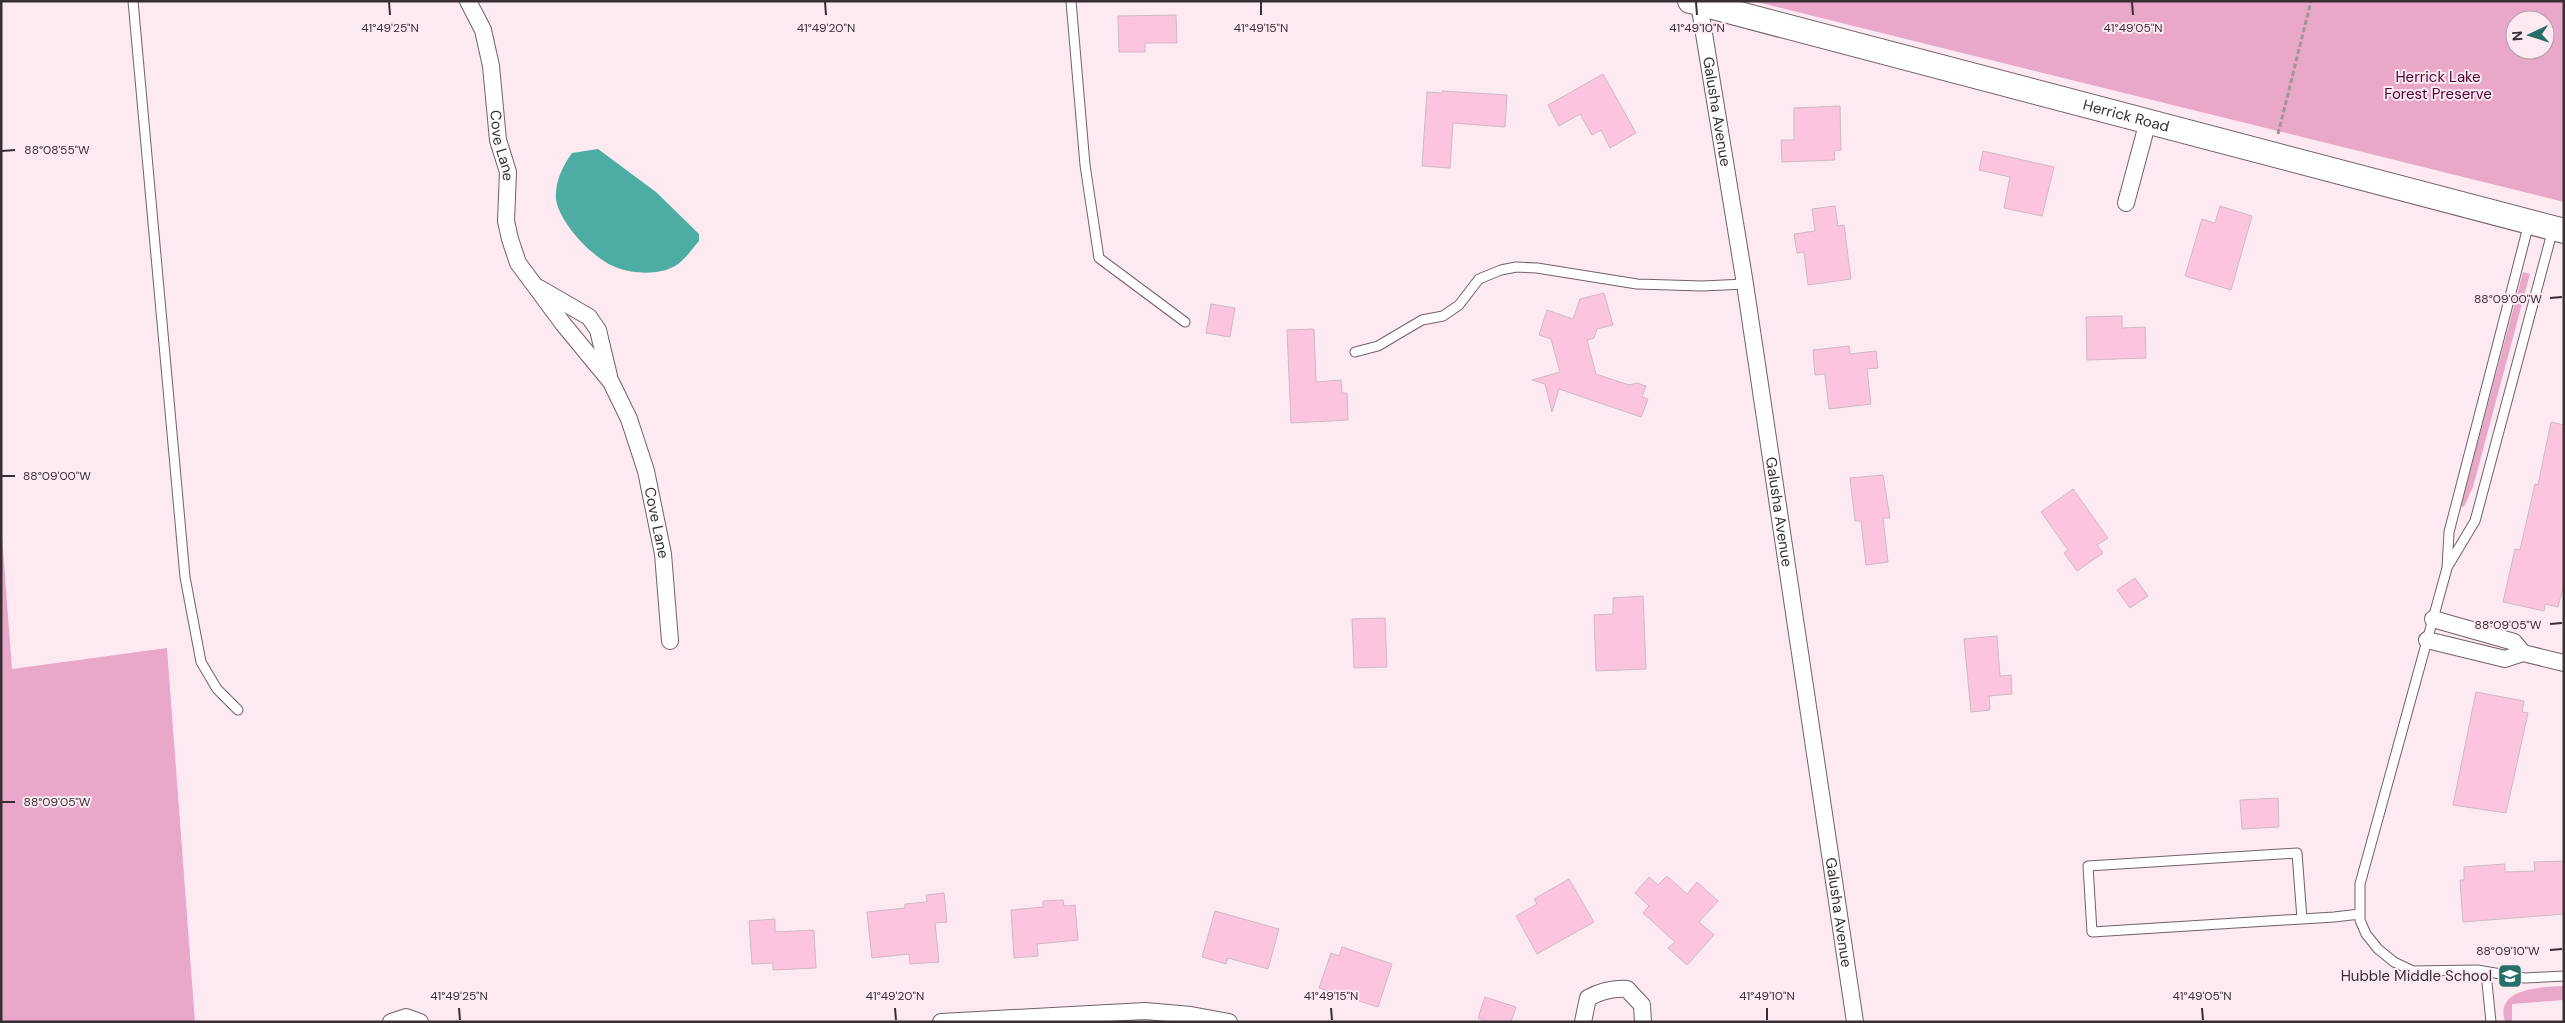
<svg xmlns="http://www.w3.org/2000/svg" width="2565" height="1023" font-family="'DM Sans',sans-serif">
<rect width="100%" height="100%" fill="#fde9f2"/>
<path fill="#e9a8c9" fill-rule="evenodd" d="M1753 1H2564V202ZM2515 20H2545V50H2515Z
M2523 272 2530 274 2473 487 2464 507 2461 506Z
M1 523 12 669 167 648 195 1022H1Z
M2564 986V1000L2512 1004V1021H2505C2494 987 2544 987 2564 986Z"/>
<path fill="#4dada3" d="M598 149 656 192 699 234V241C692 249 684 261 675 266 660 275 634 274 618 268 595 261 559 223 556 199 555 182 562 167 572 153Z"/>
<path fill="#fdc4e0" stroke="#cdbac3" d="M1176 15 1177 43H1145V52H1119L1118 16Z
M1603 74 1636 133 1610 148 1601 130 1592 135 1580 114 1559 126 1548 105Z
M1442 91 1507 95 1505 127 1453 123 1450 168 1422 166 1427 92 1442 93Z
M1840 106 1841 150 1834 151 1835 160 1782 162 1781 140H1794V108Z
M1983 151 2054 167 2042 216 2004 208 2010 177 1979 170Z
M1835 206 1838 226 1844 225 1851 279 1808 285 1804 252 1797 253 1794 234 1815 231 1812 209Z
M2220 206 2252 216 2231 290 2185 276 2202 219 2215 223Z
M1604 293 1613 325 1597 329 1594 338 1587 340 1596 374 1629 385 1637 383 1646 386 1642 397 1648 399 1641 417 1559 389 1552 412 1545 384 1532 380 1560 372 1551 339 1539 335 1547 310 1573 319 1580 299Z
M1211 304 1235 308 1230 337 1206 333Z
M2122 316V328L2145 327 2146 358 2087 360 2086 317Z
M1314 329 1316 382 1341 380 1342 393H1347L1348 420 1291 423 1287 330Z
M1849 346 1850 354 1876 351 1878 368 1867 369 1871 404 1829 409 1825 374 1815 375 1813 350Z
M2551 422 2564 425V584L2558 607 2545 604 2544 611 2503 602 2515 549 2520 550 2535 484 2538 485Z
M1883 475 1890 518H1883L1888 562 1866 565 1861 521H1855L1850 478Z
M2073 489 2108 538 2097 545 2103 553 2077 571 2064 553 2068 550 2041 512Z
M2135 578 2148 596 2130 608 2117 590Z
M1643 596 1646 669 1596 671 1594 615 1613 614V598Z
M1385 618 1387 667 1354 668 1352 619Z
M1997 636 2000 676 2011 675 2012 694 1989 696 1990 710 1971 712 1964 639Z
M2476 692 2524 701 2522 712 2528 713 2506 813 2453 805Z
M2278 798 2279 827 2242 829 2240 800Z
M2564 861V914L2463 922 2460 880H2464V867L2505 864V872L2535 871 2534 862Z
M1667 876 1687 894 1697 882 1718 901 1699 922 1714 935 1687 965 1668 948 1675 942 1643 913 1649 906 1635 893 1649 877 1658 885Z
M1569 879 1594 922 1537 954 1516 916 1537 904 1534 899Z
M944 893 947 922 935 923 939 962 910 964 909 954 872 958 867 912 905 908V904L927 902 926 895Z
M1063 900 1064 906 1075 905 1078 940 1037 944 1038 956 1014 958 1011 910 1043 907V901Z
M1215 911 1279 929 1268 969 1228 958 1226 964 1202 957Z
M775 919V932L814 930 816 968 773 970V963L752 964 749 921Z
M1342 947 1392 964 1378 1007 1319 988 1331 953 1339 956Z
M1485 997 1516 1007 1511 1022H1489L1478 1018Z"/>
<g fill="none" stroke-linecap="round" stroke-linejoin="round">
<defs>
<path id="lane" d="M133 1 185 577 201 662 217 689 238 710
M1071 1 1085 165 1099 258 1185 322
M2529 223 2449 532 2447 568 2360 884V920L2366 934 2378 949 2394 962 2413 971 2477 970 2525 978 2564 976
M1355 352 1378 346 1422 320 1443 316 1459 305 1479 279 1501 270 1516 267 1537 268 1637 284 1702 286 1745 284
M2448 566 2475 521 2553 229
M2302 919 2297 853 2088 866 2092 932 2334 917 2360 914
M2486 973 2491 1022"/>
<g id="street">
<path id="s1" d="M468 1 483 30 491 66 498 140 508 172 506 221 510 239 518 263 564 325 611 382 629 419 646 471 663 554 670 641"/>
<path id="s2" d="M1699 3 1745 284 1855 1022"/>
<path d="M2126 203 2148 121"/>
<path d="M539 288 589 317 598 330 609 376"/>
<path d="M2433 619 2514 642 2523 653"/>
<path d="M2427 640 2505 659 2523 653 2564 663"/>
<path d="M391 1022 406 1017 420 1022"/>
<path d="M941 1022 1145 1011 1191 1015 1229 1022"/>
<path d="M1583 1022 1588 998C1601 991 1612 988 1627 989L1642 1005 1643 1022"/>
</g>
<g id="secondary">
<path id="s3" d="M1690 1 2564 231"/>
</g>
</defs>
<use href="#lane" stroke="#726169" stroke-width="11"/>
<use href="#street" stroke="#726169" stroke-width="18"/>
<use href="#secondary" stroke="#726169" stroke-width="26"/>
<path stroke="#a3949b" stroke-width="3" stroke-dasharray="5 2.5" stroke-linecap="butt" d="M2278 134 2311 1"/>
<use href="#lane" stroke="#fff" stroke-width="9"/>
<use href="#street" stroke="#fff" stroke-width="16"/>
<use href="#secondary" stroke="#fff" stroke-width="24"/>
</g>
<path fill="none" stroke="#372f33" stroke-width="2" d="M389 2 390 15M825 2 826 15M1261 2V15M1696 2 1697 15M2132 2 2133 15M2 151 15 150M2550 298 2562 297M2 476H15M2550 624 2562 623M2 802H15M2550 950 2562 949M459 1008 460 1020M895 1008 896 1020M1331 1008 1332 1020M1767 1008V1020M2202 1008 2203 1020"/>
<defs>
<symbol id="school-square" viewBox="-11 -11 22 22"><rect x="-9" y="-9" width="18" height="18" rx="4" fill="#266f68" stroke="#fde9f2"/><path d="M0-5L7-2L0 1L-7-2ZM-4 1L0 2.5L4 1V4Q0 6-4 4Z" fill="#fff"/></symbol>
</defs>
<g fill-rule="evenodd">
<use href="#school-square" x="2496" y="962" width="28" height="28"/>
</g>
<g text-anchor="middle" stroke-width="4" stroke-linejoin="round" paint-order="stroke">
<g font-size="15" fill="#4f0034" stroke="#fde9f2">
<text x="2438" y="82">Herrick Lake<tspan x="2438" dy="17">Forest Preserve</tspan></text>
</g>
<g font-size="15" fill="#372f33" stroke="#fde9f2">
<text dy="5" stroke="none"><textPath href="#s2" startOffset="110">Galusha Avenue</textPath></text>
<text dy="5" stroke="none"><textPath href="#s3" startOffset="451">Herrick Road</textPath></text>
<text dy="5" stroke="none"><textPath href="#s1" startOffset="150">Cove Lane</textPath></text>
<text dy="5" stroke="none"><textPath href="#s2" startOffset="515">Galusha Avenue</textPath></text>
<text dy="5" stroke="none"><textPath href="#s1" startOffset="570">Cove Lane</textPath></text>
<text dy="5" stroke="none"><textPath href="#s2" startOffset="920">Galusha Avenue</textPath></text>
</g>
<g font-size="15" fill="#372f33" stroke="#fde9f2" text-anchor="end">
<text x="2492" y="981">Hubble Middle School</text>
</g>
</g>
<g font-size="12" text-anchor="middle" fill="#372f33" stroke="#fde9f2" stroke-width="4" stroke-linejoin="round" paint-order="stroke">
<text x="390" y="32">41°49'25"N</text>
<text x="826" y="32">41°49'20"N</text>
<text x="1261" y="32">41°49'15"N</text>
<text x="1697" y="32">41°49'10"N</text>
<text x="2133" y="32">41°49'05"N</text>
<text x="57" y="154">88°08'55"W</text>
<text x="2508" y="303">88°09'00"W</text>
<text x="57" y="480">88°09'00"W</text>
<text x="2508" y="629">88°09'05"W</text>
<text x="57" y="806">88°09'05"W</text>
<text x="2508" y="955">88°09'10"W</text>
<text x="459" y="1000">41°49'25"N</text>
<text x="895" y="1000">41°49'20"N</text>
<text x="1331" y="1000">41°49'15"N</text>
<text x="1767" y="1000">41°49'10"N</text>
<text x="2202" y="1000">41°49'05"N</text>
</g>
<rect width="2565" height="1023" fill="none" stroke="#372f33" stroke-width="5"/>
<g transform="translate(2530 35) rotate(266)"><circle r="24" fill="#fde9f2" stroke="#ae9fa6"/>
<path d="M0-4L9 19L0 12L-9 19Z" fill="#266f68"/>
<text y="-8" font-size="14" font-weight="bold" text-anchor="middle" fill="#372f33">N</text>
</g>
</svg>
